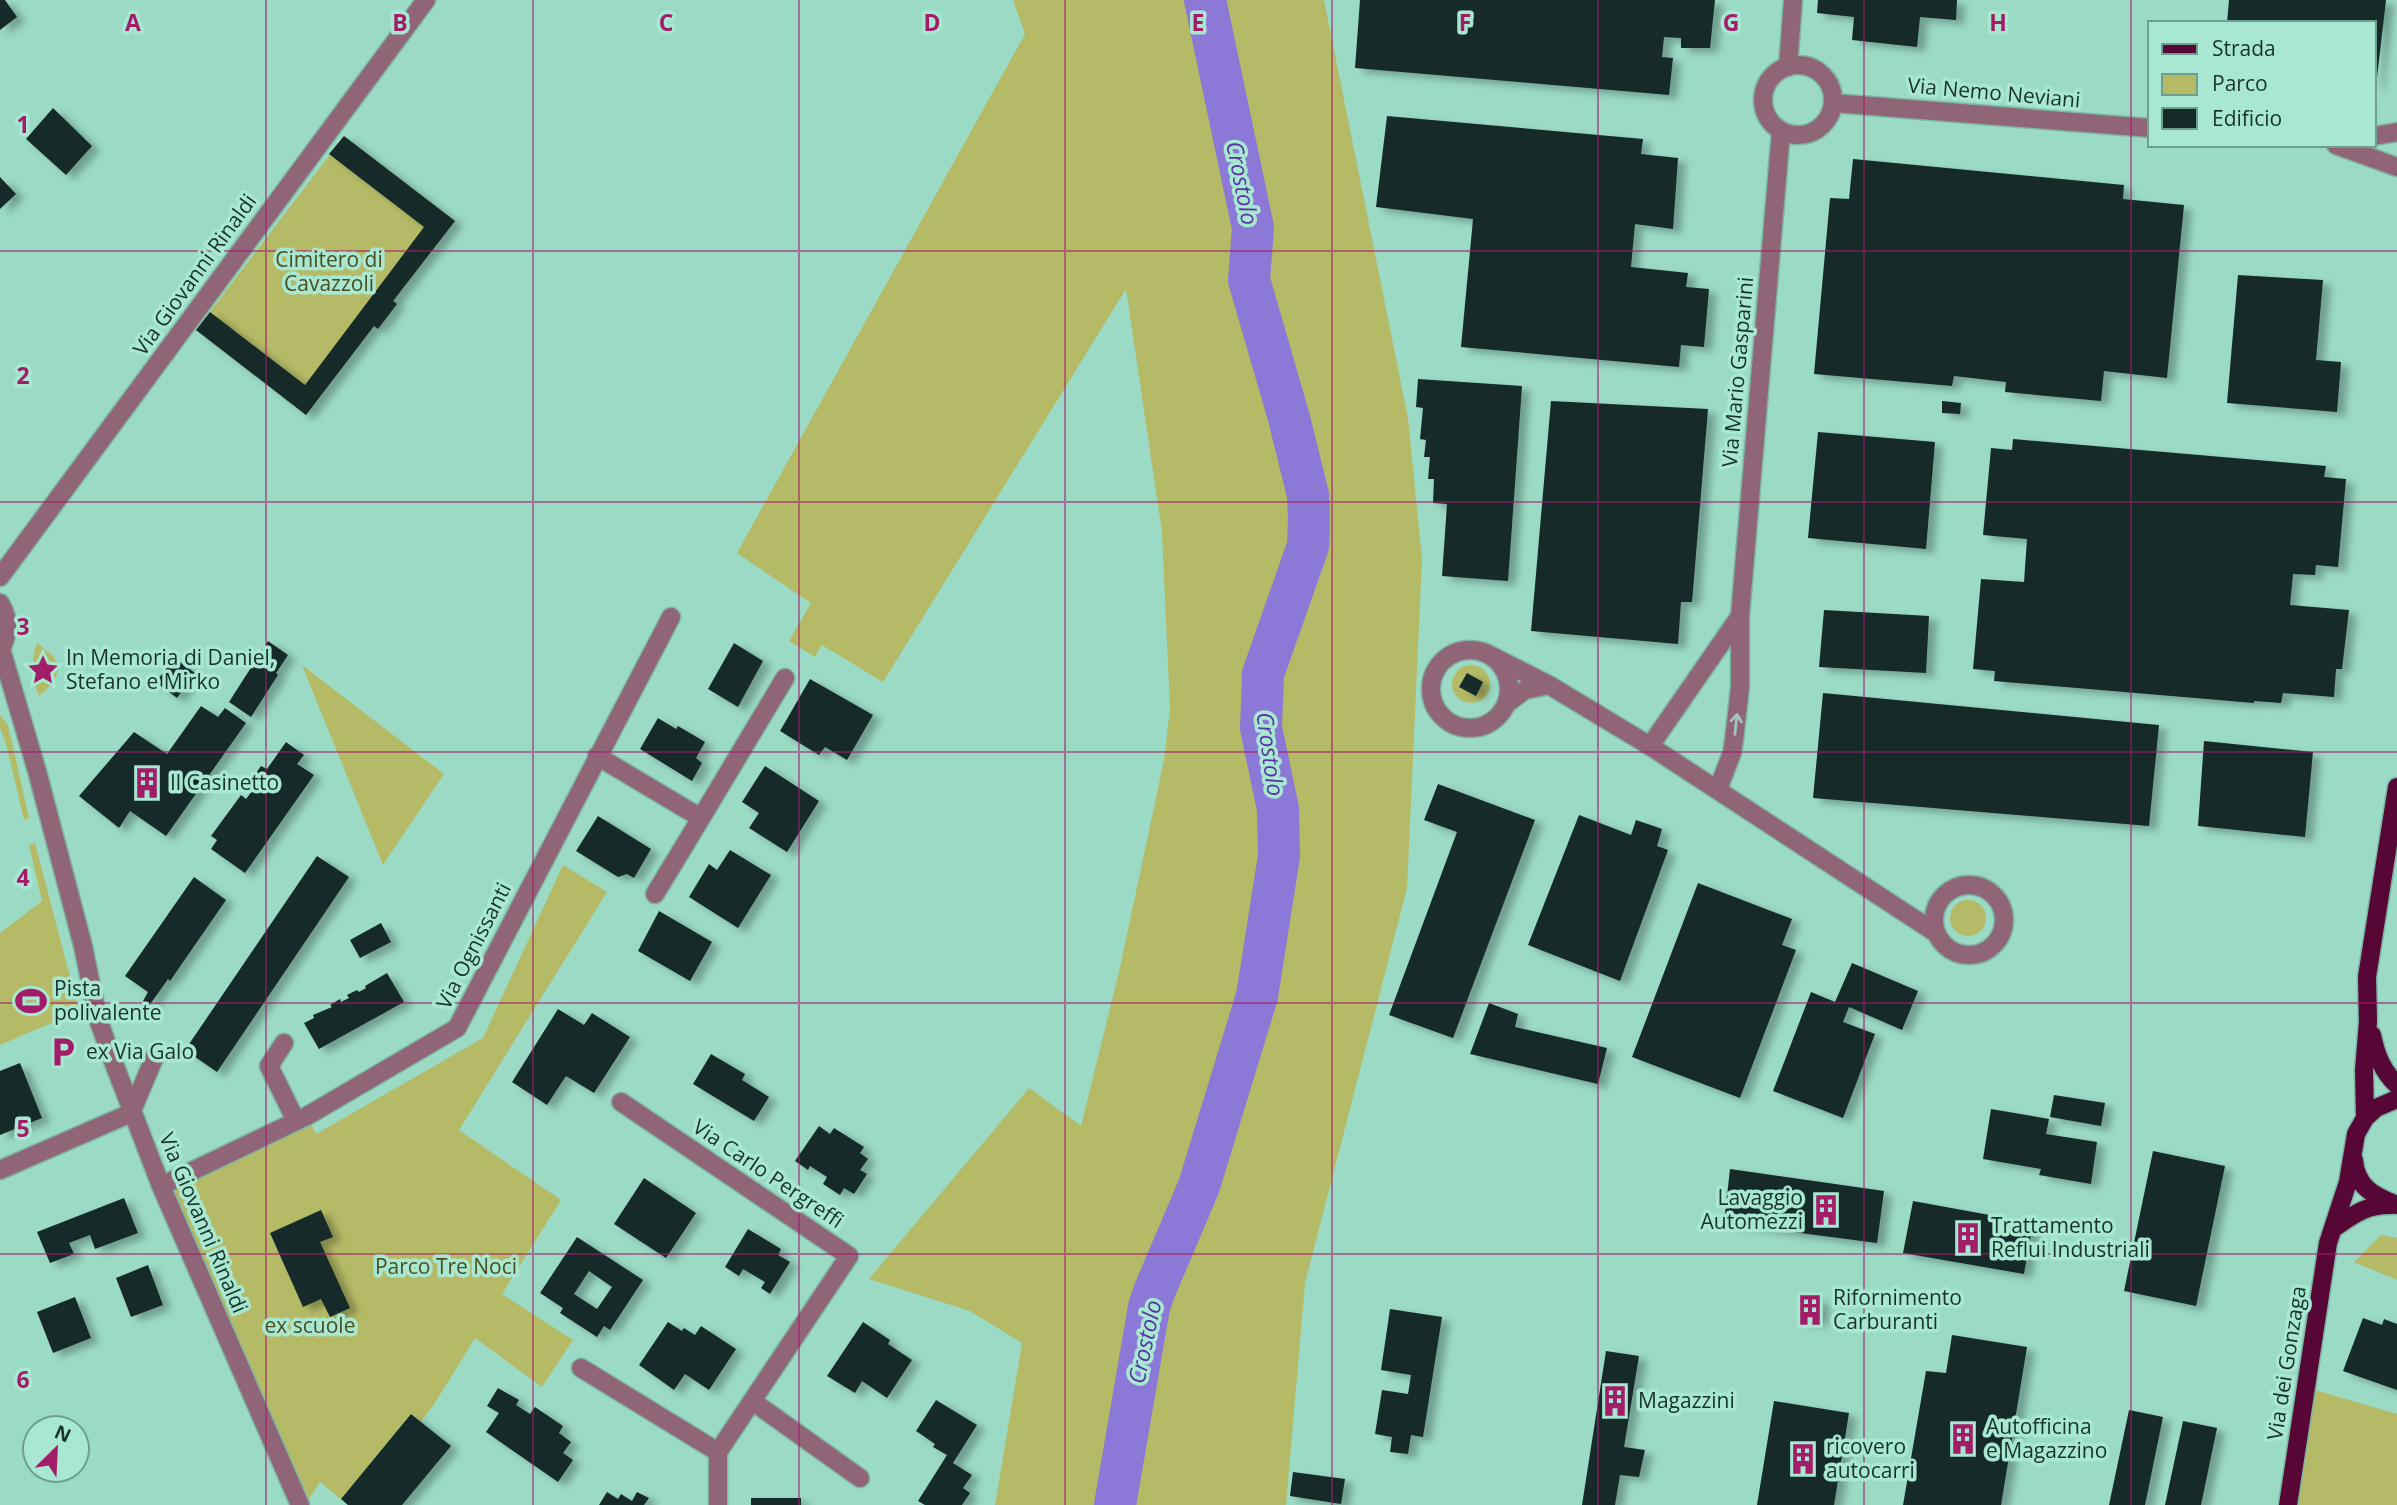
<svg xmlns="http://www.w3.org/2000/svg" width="2397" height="1505" font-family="'Open Sans',sans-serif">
<defs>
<filter id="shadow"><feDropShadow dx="8" dy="4.5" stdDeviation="3.5" flood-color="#0004"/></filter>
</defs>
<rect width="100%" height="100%" fill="#9bdac5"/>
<path fill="#b5ba66" d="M1013 0H1324L1408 418 1422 559 1407 888 1305 1283 1286 1505H995L1022 1343 970 1311 869 1279 1029 1088 1081 1126 1119 972 1164 760 1170 709 1162 532 1126 289 883 682 822 645 815 657 789 641 811 603 737 553 1025 34Z
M344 136 455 221 394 300 397 304 378 329 374 326 306 415 196 330Z
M37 643 53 656 59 668 53 683 39 696C31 679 31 660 37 643Z
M1452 684a19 19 0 1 1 38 0a19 19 0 1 1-38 0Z
M302 665 444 774 383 865Z
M0 715 8 725 29 818 24 820 6 743 0 728Z
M35 843 79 1011 0 1045V933L42 901 29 845Z
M563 865 607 892 459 1130 561 1200 502 1294 573 1340 542 1387 475 1338 433 1406 421 1421 411 1414 341 1499 320 1482 305 1505 161 1186 307 1116 316 1134 483 1038Z
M1950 918a18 18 0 1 1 36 0a18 18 0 1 1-36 0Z
M2381 1235 2397 1238V1280L2354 1262Z
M2315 1390 2397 1414V1505H2297Z"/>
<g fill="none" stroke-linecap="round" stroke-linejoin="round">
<path stroke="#8c78d6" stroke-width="42" d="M1115 1505 1149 1307 1154 1292 1199 1186 1257 996 1279 856 1278 809 1261 728 1263 674 1308 546 1309 519 1308 495 1289 418 1249 280 1253 228 1205 0"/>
</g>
<path fill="#152b2a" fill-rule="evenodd" filter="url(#shadow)" d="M0 0H5L17 17 0 30Z
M1360 0H1715L1710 48H1681V38L1664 37 1662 57 1673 58 1669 95 1355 68Z
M1818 0H1957L1956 20 1920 17 1917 47 1852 40 1854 17 1817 13Z
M2229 0H2386L2376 86H2374V23H2227Z
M53 108 92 146 66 175 26 139Z
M1387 116 1643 139 1641 154 1678 158 1673 229 1635 224 1631 267 1688 273 1686 287 1709 289 1704 347 1681 345 1679 367 1461 347 1473 219 1376 207Z
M344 136 455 221 393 301 397 304 378 329 374 326 306 415 196 330 210 312 305 385 424 227 329 154Z
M1853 159 2124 185 2123 199 2184 205 2167 378 2104 371 2101 401 2005 392 2006 382 1954 376 1952 386 1814 374 1830 198 1849 199Z
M0 177 16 194 0 209Z
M2238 275 2323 280 2316 360 2341 362 2337 412 2227 403Z
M1418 379 1522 386 1508 581 1442 576 1447 504 1433 503 1434 479H1428L1430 457H1424L1426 440 1420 439 1423 408 1416 407Z
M1551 401 1708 409 1692 602H1681L1678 644 1531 631Z
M1942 401 1961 403 1960 414 1942 413Z
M1818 432 1935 442 1926 549 1808 538Z
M2013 439 2326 466 2324 477 2346 479 2338 567 2316 565 2315 575 2293 574 2290 605 2349 610 2342 669H2336L2334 697 2283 693 2281 703 2254 701V703L1994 681 1995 671 1973 669 1981 579 2024 582 2027 539 1983 535 1991 448 2012 450Z
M1824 610 1929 616 1926 673 1819 667Z
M268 641 288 655 276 673 278 675 251 717 229 702Z
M734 643 763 661 738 707 708 689Z
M174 658 195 673 177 698 156 682Z
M1467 673 1483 682 1476 696 1459 687Z
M810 679 873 715 847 760 825 747 819 755 780 731Z
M1823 693 2159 725 2149 826 1813 798Z
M201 706 218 717 225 708 246 723 166 836 130 811 119 828 79 796 134 732 167 754Z
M658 718 676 729 678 726 705 742 696 758 702 763 692 781 640 749Z
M2204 741 2313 752 2305 837 2198 826Z
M286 742 304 755 297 764 314 775 245 873 211 849 217 840 211 836 241 795 246 799 252 791 246 787 261 766 267 769Z
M765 766 819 801 787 852 749 828 759 813 742 802Z
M1438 784 1535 820 1453 1038 1389 1015 1457 832 1424 820Z
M1579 815 1631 835 1636 820 1662 829 1657 846 1668 850 1620 981 1528 945Z
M598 816 651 849 634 878 627 874 618 877 576 851Z
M730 850 771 875 738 928 689 897 709 864 717 870Z
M317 856 349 877 217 1072 185 1050Z
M194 877 226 900 170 981 168 979 149 1006 143 1001 148 992 125 976Z
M1698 883 1792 919 1782 945 1796 950 1740 1098 1632 1057Z
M659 911 712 942 690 981 638 951Z
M381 923 391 942 360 958 350 940Z
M1852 963 1918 991 1902 1030 1849 1007 1843 1022 1875 1034 1843 1118 1773 1091 1811 992 1835 1002Z
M387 973 404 1002 319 1049 304 1023 314 1018 313 1015 332 1007 330 1005 340 999 341 1002 349 998 347 995 357 990 359 992 366 988 365 986Z
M1489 1003 1518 1014 1515 1027 1607 1048 1598 1084 1470 1054Z
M558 1009 584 1025 592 1013 630 1037 594 1093 566 1076 547 1105 512 1082Z
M711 1054 745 1074 742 1080 769 1097 754 1121 693 1084Z
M20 1063 42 1118 0 1135V1071Z
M2054 1095 2105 1103 2101 1126 2050 1117Z
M1991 1109 2049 1119 2046 1134 2097 1142 2091 1184 2039 1175 2041 1169 1983 1159Z
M819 1126 830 1134 834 1128 864 1147 860 1153 868 1159 860 1170 867 1174 854 1194 844 1188 840 1195 823 1184 827 1177 810 1166 808 1170 795 1161Z
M2153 1151 2225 1166 2196 1306 2124 1291Z
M1730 1169 1884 1191 1877 1243 1724 1223Z
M644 1178 696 1213 666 1258 614 1224Z
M124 1198 138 1233 95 1249 90 1235 69 1243 74 1254 50 1263 37 1232Z
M1913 1201 2033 1223 2024 1274 1903 1253Z
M321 1210 333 1237 320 1242 350 1308 330 1317 321 1299 303 1307 270 1233Z
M748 1229 781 1249 778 1255 790 1262 770 1294 761 1288 765 1282 743 1269 739 1276 725 1267Z
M577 1237 643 1280 610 1330 604 1326 597 1337 560 1313 563 1308 540 1293ZM589 1271 612 1287 597 1309 574 1294Z
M148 1265 163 1305 131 1317 116 1278Z
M75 1297 91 1338 53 1353 37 1312Z
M1802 1297 1822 1300 1819 1323 1798 1320Z
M1390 1309 1442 1317 1423 1437 1411 1435 1408 1454 1390 1452 1392 1437 1375 1434 1382 1390 1408 1394 1411 1375 1381 1370Z
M2363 1318 2382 1325 2384 1319 2397 1324V1390L2343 1371Z
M668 1322 682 1331 684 1328 695 1335 701 1326 736 1349 709 1390 685 1374 674 1390 639 1365Z
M863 1322 890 1340 888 1344 912 1360 887 1398 862 1381 855 1393 827 1376Z
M1952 1335 2027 1347 2001 1505H1903L1926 1371 1946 1373Z
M1606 1351 1639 1356 1624 1447 1645 1450 1639 1477 1620 1475 1615 1505H1582Z
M498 1388 519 1400 516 1405 530 1414 535 1407 563 1426 559 1433 571 1442 563 1453 573 1460 558 1482 486 1432 499 1413 487 1406Z
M936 1400 977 1425 953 1463 972 1475 963 1488 970 1493 962 1505H925L918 1501 947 1455 933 1447 935 1444 916 1431Z
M1774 1401 1849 1413 1834 1505H1757Z
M2129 1410 2163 1417 2145 1505H2109Z
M411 1414 451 1446 402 1505H348L341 1499Z
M2183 1421 2217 1428 2201 1505H2165Z
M1293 1472 1345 1479 1341 1504 1290 1496Z
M607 1492 618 1499 621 1494 632 1501 637 1492 649 1498 644 1505H599Z
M751 1498H801V1505H751Z"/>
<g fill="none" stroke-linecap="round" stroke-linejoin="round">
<defs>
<path id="minor" d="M1763 100a35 35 0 1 1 70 0a35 35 0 1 1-70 0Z
M1788 67 1793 0
M1833 103 2150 128
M2374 136 2397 132
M2336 145 2397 167
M0 577 426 0
M0 603C10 619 9 634 0 651
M1 649 37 771 83 946 98 1019 113 1061 161 1186 300 1505
M1431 689a39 39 0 1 1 78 0a39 39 0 1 1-78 0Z
M1486 653 1549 685 1650 746 1936 933
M1506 704 1525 690 1549 685
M1650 746 1740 616
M597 756 701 818 785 678
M1718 789 1732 753 1734 740 1740 687V616L1781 131
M1934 920a35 35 0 1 1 70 0a35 35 0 1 1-70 0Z
M655 894 701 818
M284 1043 269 1066 296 1121
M621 1102 849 1256 718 1452
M0 1170 131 1113 155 1056
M161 1186 307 1116 457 1028 671 617
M581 1368 718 1452V1505
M752 1401 860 1478"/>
<path id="major" d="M2372 1035C2376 1054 2382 1071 2397 1085
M2365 1118 2364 1070 2368 1021 2367 977 2397 787
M2354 1160C2356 1187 2374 1196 2397 1205
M2334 1228C2353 1215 2367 1204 2391 1205
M2288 1505 2328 1243 2348 1182 2356 1134 2365 1118 2376 1108 2397 1099"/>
</defs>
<use href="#minor" stroke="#7eb5a3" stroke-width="21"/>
<use href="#major" stroke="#7eb5a3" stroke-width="21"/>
<use href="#minor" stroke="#916578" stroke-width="18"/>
<use href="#major" stroke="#570736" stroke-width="18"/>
</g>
<defs><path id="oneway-shaft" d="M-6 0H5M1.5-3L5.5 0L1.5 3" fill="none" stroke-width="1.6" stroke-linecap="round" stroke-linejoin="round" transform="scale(1.75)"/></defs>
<use stroke="#a2c7bc" href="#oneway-shaft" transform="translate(1736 724) rotate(-84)"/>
<path fill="none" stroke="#a21c68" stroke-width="2" stroke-opacity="0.55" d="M266 0V1505M533 0V1505M799 0V1505M1065 0V1505M1332 0V1505M1598 0V1505M1864 0V1505M2131 0V1505M0 251H2397M0 502H2397M0 752H2397M0 1003H2397M0 1254H2397"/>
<defs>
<symbol id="sight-bare" viewBox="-9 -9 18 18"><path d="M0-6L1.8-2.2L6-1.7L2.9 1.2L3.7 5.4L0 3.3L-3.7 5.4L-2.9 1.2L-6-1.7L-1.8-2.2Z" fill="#a21c68" stroke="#a8e8d2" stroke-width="2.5" paint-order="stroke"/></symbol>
<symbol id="building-bare" viewBox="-9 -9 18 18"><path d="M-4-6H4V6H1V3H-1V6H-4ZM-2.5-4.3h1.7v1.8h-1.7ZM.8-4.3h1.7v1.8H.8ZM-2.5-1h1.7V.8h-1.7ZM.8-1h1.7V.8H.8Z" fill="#a21c68" stroke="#a8e8d2" stroke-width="2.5" paint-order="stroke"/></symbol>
<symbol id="stadium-bare" viewBox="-9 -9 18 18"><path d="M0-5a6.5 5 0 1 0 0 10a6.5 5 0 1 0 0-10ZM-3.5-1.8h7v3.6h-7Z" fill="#a21c68" stroke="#a8e8d2" stroke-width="2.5" paint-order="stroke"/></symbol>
<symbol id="parking-bare" viewBox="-9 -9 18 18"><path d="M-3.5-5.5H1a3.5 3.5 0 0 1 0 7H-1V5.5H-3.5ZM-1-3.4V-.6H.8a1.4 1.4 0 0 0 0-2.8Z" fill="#a21c68" stroke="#a8e8d2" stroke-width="2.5" paint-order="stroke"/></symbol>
</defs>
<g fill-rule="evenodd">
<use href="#sight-bare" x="21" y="648" width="44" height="44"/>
<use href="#building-bare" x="125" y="761" width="44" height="44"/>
<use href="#stadium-bare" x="9" y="979" width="44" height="44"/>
<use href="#parking-bare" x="41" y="1030" width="44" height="44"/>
<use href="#building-bare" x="1804" y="1188" width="44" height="44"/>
<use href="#building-bare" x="1946" y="1216" width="44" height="44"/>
<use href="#building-bare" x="1788" y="1288" width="44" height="44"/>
<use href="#building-bare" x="1593" y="1379" width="44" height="44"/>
<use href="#building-bare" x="1941" y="1417" width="44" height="44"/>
<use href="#building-bare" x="1781" y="1437" width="44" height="44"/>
</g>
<g text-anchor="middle" stroke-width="7" stroke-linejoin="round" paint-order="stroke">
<g font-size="21" fill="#19332b" stroke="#a8e8d2">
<text transform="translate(1994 93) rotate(5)" y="7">Via Nemo Neviani</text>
<text transform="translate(195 275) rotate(-54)" y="7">Via Giovanni Rinaldi</text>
<text transform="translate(1738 372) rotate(-85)" y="7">Via Mario Gasparini</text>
<text transform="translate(474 946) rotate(-63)" y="7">Via Ognissanti</text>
<text transform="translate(768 1174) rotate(34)" y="7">Via Carlo Pergreffi</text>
<text transform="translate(203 1223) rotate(67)" y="7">Via Giovanni Rinaldi</text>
<text transform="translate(2287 1363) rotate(-81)" y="7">Via dei Gonzaga</text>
</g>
<g font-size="21" fill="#4b4e1f" stroke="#a8e8d2">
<text x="329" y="267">Cimitero di<tspan x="329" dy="24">Cavazzoli</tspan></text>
<text x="446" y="1274">Parco Tre Noci</text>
<text x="310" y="1333">ex scuole</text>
</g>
<g font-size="21" fill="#19332b" stroke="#a8e8d2" text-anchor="start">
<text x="66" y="665">In Memoria di Daniel,<tspan x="66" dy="24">Stefano e Mirko</tspan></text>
<text x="170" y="790">Il Casinetto</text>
<text x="54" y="996">Pista<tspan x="54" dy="24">polivalente</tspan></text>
<text x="86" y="1059">ex Via Galo</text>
<text x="1803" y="1205" text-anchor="end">Lavaggio<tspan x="1803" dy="24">Automezzi</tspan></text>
<text x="1991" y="1233">Trattamento<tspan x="1991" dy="24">Reflui Industriali</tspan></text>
<text x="1833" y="1305">Rifornimento<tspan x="1833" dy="24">Carburanti</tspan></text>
<text x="1638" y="1408">Magazzini</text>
<text x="1986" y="1434">Autofficina<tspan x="1986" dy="24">e Magazzino</tspan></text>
<text x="1826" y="1454">ricovero<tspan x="1826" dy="24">autocarri</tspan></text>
</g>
<g font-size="23" font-style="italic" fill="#5836a5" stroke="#a8e8d2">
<text transform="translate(1242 183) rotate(79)" y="8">Crostolo</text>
<text transform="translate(1270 754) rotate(82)" y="8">Crostolo</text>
<text transform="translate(1145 1342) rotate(-78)" y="8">Crostolo</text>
</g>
</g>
<g font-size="23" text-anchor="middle" font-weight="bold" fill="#a21c68" stroke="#a8e8d2" stroke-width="7" stroke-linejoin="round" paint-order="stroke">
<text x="133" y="31">A</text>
<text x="400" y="31">B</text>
<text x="666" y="31">C</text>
<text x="932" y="31">D</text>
<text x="1198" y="31">E</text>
<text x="1465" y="31">F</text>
<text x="1731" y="31">G</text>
<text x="1998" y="31">H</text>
<text x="23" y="133">1</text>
<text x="23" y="384">2</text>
<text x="23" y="635">3</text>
<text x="23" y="886">4</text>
<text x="23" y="1137">5</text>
<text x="23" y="1388">6</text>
</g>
<rect x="2148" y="21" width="228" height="126" fill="#a8e8d2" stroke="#6fa08f" stroke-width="2"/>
<rect x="2162" y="44" width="35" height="10" fill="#570736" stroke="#6fa08f" stroke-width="2"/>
<text x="2212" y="56" font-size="21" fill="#19332b">Strada</text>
<rect x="2162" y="74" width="35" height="21" fill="#b5ba66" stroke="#6fa08f" stroke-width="2"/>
<text x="2212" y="91" font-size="21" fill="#19332b">Parco</text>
<rect x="2162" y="108" width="35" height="21" fill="#152b2a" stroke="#6fa08f" stroke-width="2"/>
<text x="2212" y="126" font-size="21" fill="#19332b">Edificio</text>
<g transform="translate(56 1449) rotate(24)"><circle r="33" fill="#a8e8d2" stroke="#6fa08f" stroke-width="2"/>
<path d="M0-5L12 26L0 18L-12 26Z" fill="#a21c68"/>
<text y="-10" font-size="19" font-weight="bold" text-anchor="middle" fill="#19332b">N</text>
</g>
</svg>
